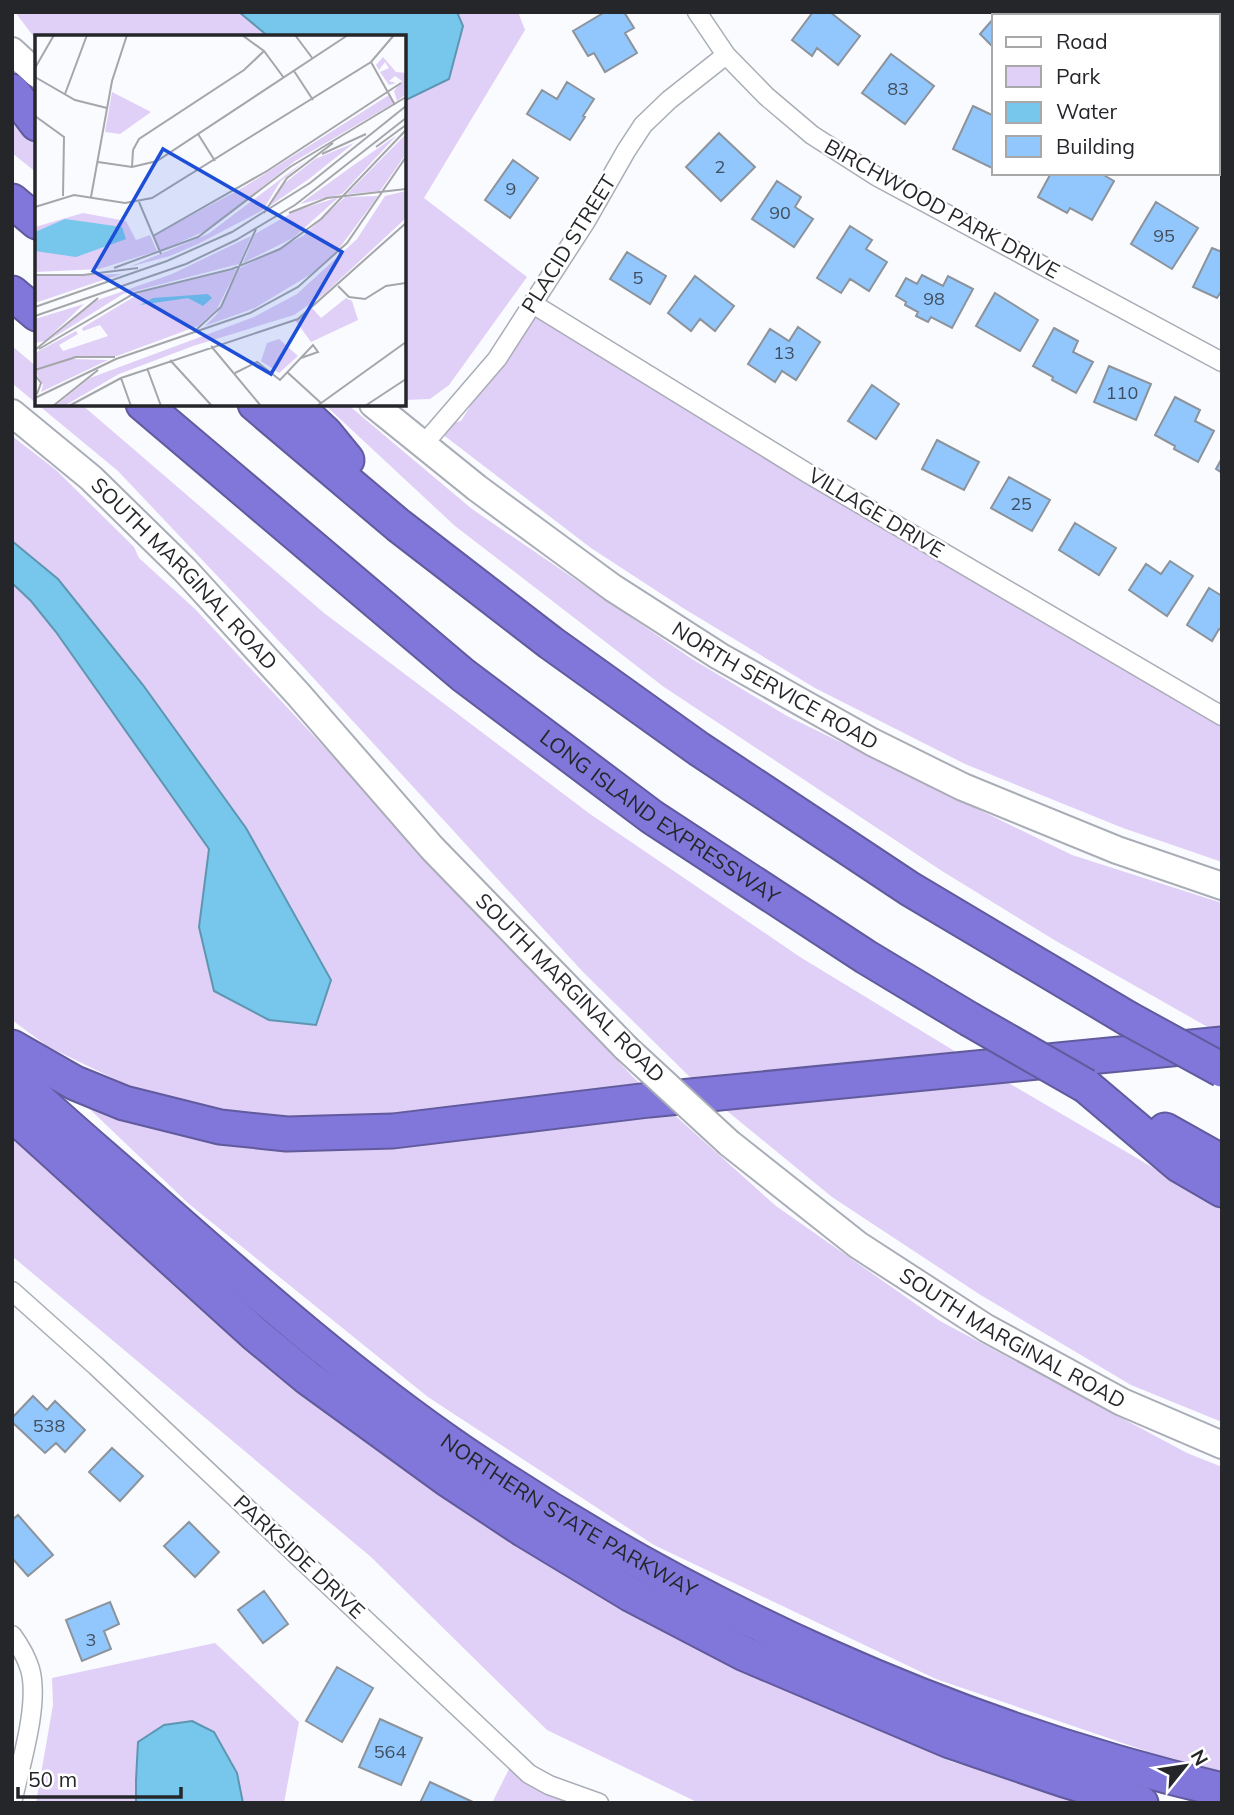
<svg xmlns="http://www.w3.org/2000/svg" width="1234" height="1815" font-family="Mulish,sans-serif">
<rect width="100%" height="100%" fill="#f9fbff"/>
<path fill="#e0cff6" d="M15 12H518L525 30 424 198 527 277 449 385 430 399 404 400V37H37V41Z
M12 108 37 140V173L12 153Z
M533 304 1222 721V862L1123 828 965 764 815 688 683 608 591 548 433 427 461 421Z
M12 346 37 367V404L12 383Z
M37 404H81L324 613 590 814 800 957 961 1055 695 1082 583 972 295 658 118 471Z
M324 404H347L472 509 692 659 787 716 1072 855 1222 903V1028L1213 1030 1056 941 942 871 664 687 455 526Z
M12 436 56 470 134 547 139 558 195 609 632 1076 646 1089 360 1122 253 1118 141 1092 47 1046 12 1020Z
M995 1075 1222 1208V1422L1131 1385 979 1294 832 1197 721 1106Z
M76 1096 217 1141 670 1111 776 1206 940 1321 1187 1453 1222 1467V1772L1193 1767 936 1679 654 1545 428 1397 189 1204Z
M12 1135 217 1319 354 1433 536 1557 717 1656 952 1762 1107 1803H699L547 1730 371 1557 12 1256Z
M215 1643 299 1722 284 1803H36L53 1705 52 1678Z
M514 1759 599 1803H492Z"/>
<path fill="#77c6ec" stroke="#5e96b2" stroke-width="2" d="M239 12H457L463 26 449 79 404 101V37H269Z
M12 541 58 579 143 685 246 828 331 980 316 1025 269 1020 214 991 199 927 209 849 56 632 31 601 12 583Z
M192 1721 214 1732 237 1773 243 1803H136V1780L138 1742 164 1725Z"/>
<path fill="#91c7fd" stroke="#8c939b" stroke-width="2" d="M605 12H624L634 28 625 33 637 53 605 72 594 53 588 56 573 31Z
M813 12H830L860 36 838 65 817 48 812 56 792 40Z
M1000 12H1031L1034 16H997Z
M994 18V48L980 34Z
M891 54 934 86 905 124 862 93Z
M567 82 594 99 583 116 585 117 570 140 527 114 542 90 557 99Z
M973 106 994 116V169L953 149Z
M719 133 755 167 721 201 686 167Z
M513 160 538 178 510 218 485 200Z
M1051 173H1100L1114 181 1092 220 1070 208 1067 213 1038 197Z
M777 181 801 197 795 207 813 219 794 247 752 219Z
M1156 202 1198 228 1172 269 1131 244Z
M850 226 872 240 866 249 887 262 869 291 850 279 841 293 817 278Z
M1212 248 1222 252V290L1217 298 1193 287Z
M627 252 666 276 650 304 610 279Z
M922 275 943 286 948 276 973 289 952 328 931 317 928 322 916 316 918 312 905 305 906 302 896 296 906 278 917 284Z
M695 276 734 306 715 331 700 319 691 331 668 313Z
M995 293 1038 320 1020 351 976 326Z
M798 327 820 342 796 380 782 371 775 382 748 364 770 329 789 341Z
M1054 328 1078 341 1073 352 1093 362 1076 393 1052 380 1053 377 1033 366Z
M1109 366 1151 384 1136 420 1094 402Z
M872 385 899 404 876 439 848 421Z
M1175 397 1200 410 1195 421 1214 431 1198 462 1174 449 1175 446 1155 435Z
M937 440 979 462 964 490 922 469Z
M1222 458V473L1216 469Z
M1009 477 1050 500 1032 531 991 508Z
M1075 523 1116 548 1099 575 1059 550Z
M1170 561 1193 576 1167 616 1129 590 1146 564 1161 574Z
M1209 588 1222 596V631L1219 629 1212 641 1187 625Z
M33 1396 47 1410 55 1401 85 1430 65 1452 56 1443 45 1453 12 1422V1418Z
M112 1448 143 1476 120 1501 89 1472Z
M18 1515 53 1555 28 1576 12 1558V1520Z
M189 1522 219 1552 195 1577 164 1546Z
M264 1591 288 1624 263 1643 238 1610Z
M110 1602 119 1624 104 1631 111 1649 82 1661 66 1620Z
M337 1667 373 1688 342 1742 306 1721Z
M380 1719 422 1738 401 1785 359 1767Z
M430 1782 475 1803H420Z"/>
<g fill="none" stroke-linecap="round" stroke-linejoin="round">
<defs>
<path id="street" d="M697 12 726 55 766 96 812 135 876 176 1222 362
M1126 12 1133 16
M1218 58 1222 59
M533 304 809 474 1222 716
M423 445 497 359 586 221 626 151 643 125 669 100 726 55
M12 1291 96 1366 529 1774 549 1785 599 1803
M12 1635C20 1646 26 1656 30 1669 40 1704 20 1766 12 1803"/>
<g id="secondary">
<path d="M12 51 37 74"/>
<path id="s1" d="M373 404 477 488 564 552 613 588 719 656 872 742 963 787 1117 850 1222 886"/>
<path id="s2" d="M12 413 91 478 185 570 298 694 432 848 626 1048"/>
<path id="s3" d="M729 1143 858 1245 986 1328 1122 1402 1222 1445"/>
</g>
<g id="highway">
<path d="M12 91 37 124"/>
<path d="M12 201 37 222"/>
<path d="M12 293 37 314"/>
<path id="s4" d="M143 404 463 675 652 817 866 957 969 1019"/>
<path d="M255 404 398 525 551 643 699 749 910 889 1127 1018"/>
<path d="M294 404 325 433 347 460"/>
<path d="M12 1047 75 1083 124 1103 220 1127 287 1134 393 1131 649 1100 1222 1044"/>
<path id="s5" d="M12 1075C62 1123 116 1167 167 1213 262 1297 357 1380 462 1452 692 1608 950 1726 1222 1790"/>
<path d="M1086 1086 1179 1165 1222 1190"/>
<path d="M12 1114 256 1335 308 1378 447 1479 524 1530 630 1594 745 1654 950 1741 1064 1780 1141 1803"/>
<path d="M1165 1130 1222 1162"/>
</g>
</defs>
<use href="#street" stroke="#a9adb6" stroke-width="21"/>
<use href="#secondary" stroke="#a9adb6" stroke-width="30"/>
<use href="#highway" stroke="#615a9c" stroke-width="37"/>
<use href="#street" stroke="#fff" stroke-width="18"/>
<use href="#secondary" stroke="#fff" stroke-width="26"/>
<use href="#highway" stroke="#8176da" stroke-width="33"/>
<defs>
<path id="secondary-bridge" d="M626 1048 729 1143"/>
<path id="highway-bridge" d="M1127 1018 1222 1070
M969 1019 1086 1086"/>
</defs>
<use href="#secondary-bridge" stroke="#a9adb6" stroke-width="30" stroke-linecap="butt"/>
<use href="#highway-bridge" stroke="#615a9c" stroke-width="37" stroke-linecap="butt"/>
<use href="#secondary-bridge" stroke="#fff" stroke-width="26"/>
<use href="#highway-bridge" stroke="#8176da" stroke-width="33"/>
</g>
<g text-anchor="middle" stroke-width="5" stroke-linejoin="round" paint-order="stroke">
<g font-size="18" fill="#404e5f">
<text x="898" y="95">83</text>
<text x="720" y="173">2</text>
<text x="511" y="195">9</text>
<text x="780" y="219">90</text>
<text x="1164" y="242">95</text>
<text x="638" y="284">5</text>
<text x="934" y="305">98</text>
<text x="784" y="359">13</text>
<text x="1122" y="399">110</text>
<text x="1021" y="510">25</text>
<text x="49" y="1432">538</text>
<text x="91" y="1646">3</text>
<text x="390" y="1758">564</text>
</g>
<g font-size="21" fill="#25262a" stroke="#fff">
<text transform="translate(942 209) rotate(29)" y="7">BIRCHWOOD PARK DRIVE</text>
<text transform="translate(569 244) rotate(-58)" y="7">PLACID STREET</text>
<text transform="translate(876 513) rotate(31)" y="7">VILLAGE DRIVE</text>
<text dy="7" stroke="none"><textPath href="#s2" startOffset="236">SOUTH MARGINAL ROAD</textPath></text>
<text dy="7" stroke="none"><textPath href="#s1" startOffset="492">NORTH SERVICE ROAD</textPath></text>
<text dy="7" stroke="none"><textPath href="#s4" startOffset="662">LONG ISLAND EXPRESSWAY</textPath></text>
<text transform="translate(570 988) rotate(45)" y="7">SOUTH MARGINAL ROAD</text>
<text dy="7" stroke="none"><textPath href="#s3" startOffset="345">SOUTH MARGINAL ROAD</textPath></text>
<text dy="7" stroke="none"><textPath href="#s5" startOffset="712">NORTHERN STATE PARKWAY</textPath></text>
<text transform="translate(299 1557) rotate(43)" y="7">PARKSIDE DRIVE</text>
</g>
</g>
<g transform="translate(35 35)">
<rect width="371" height="371" fill="#f9fbff"/>
<path d="M348 22 361 37 371 38V59L362 66 359 56 367 46 360 41 354 46 361 48 354 50 345 37 354 33 350 27 344 35 341 30ZM77 57 116 77 85 99 70 97ZM354 60 359 68 260 126 172 195 124 217 118 201 209 152ZM371 99V119L345 156 312 159ZM362 100 307 159 265 169 316 132ZM319 108 274 144 233 172 246 151 280 124ZM271 125 245 147 228 175 163 209 135 221 94 232 173 199ZM371 156V183L288 260 259 280 158 311 84 339 29 371H20L55 343 219 282 262 259 322 204 350 161ZM343 161 300 219 276 239 220 273 170 291 182 279 205 233 268 201 310 162ZM304 162 258 203 208 228 220 199 260 176ZM48 178 91 186 101 205 115 200 122 216 64 234 0 237V192ZM216 201 204 229 88 259 13 306 60 266 137 239ZM202 234 182 274 163 291 82 321H45L0 335V318L41 296 43 299 24 310 28 316 73 301 65 290 48 296 47 293 107 257ZM87 239 62 247 0 268V241ZM311 263 317 266 323 285 276 307 260 285 277 273 286 283ZM49 269 10 306 0 308V284ZM244 304 263 321 244 338 226 326 232 308ZM36 324 73 325 6 357 8 350 0 336Z" fill="#e0cff6"/>
<path d="M30 184 87 192 91 204 41 222 0 216V197ZM173 259 177 263 168 271 153 263 105 270 118 263Z" fill="#77c6ec"/>
<path fill="none" stroke="#a4a6aa" stroke-width="2" d="M207 0 229 16 249 43M260 0 278 24M336 27 360 70M0 33 19 0M259 36 278 65M0 42 40 65 72 73M30 59 52 0M0 81 29 102 28 161M163 99 180 126M341 112 371 90M287 119 331 99M63 127 97 132 122 126 313 0M97 132 98 115 104 104 209 35 229 16M56 162 77 46 92 0M104 167 126 219M0 172 39 160 90 168 117 163 336 27 359 0M229 178 252 143 298 108M254 178 292 163 371 154M118 201 232 136 366 48M79 233 163 202 255 132 371 62M0 240H49M48 240 103 233M303 251 314 262 330 264 351 251 371 248V230M0 272 132 226 197 197 275 148 371 71M0 281 151 229 201 205 260 170 371 83M162 294 186 272 221 194M176 311 226 371M4 314 100 258 197 234 245 214 286 184 371 95M0 315 63 263M135 325 177 371M112 333 126 371M0 335 41 322H80M252 337 286 368M200 338 222 327 245 345 278 310 283 317 266 323M0 340 6 348 2 359M86 343 96 371M0 363 81 324 215 278 263 252 312 208 371 122M18 371 63 335M34 371 86 343 263 284 371 188M282 371 371 307M330 371 371 344"/>
<path fill="#1d4ed8" fill-opacity="0.15" stroke="#1d4ed8" stroke-width="3.5" d="M128 114 307 217 236 339 58 236Z"/>
<rect width="371" height="371" fill="none" stroke="#25262a" stroke-width="3.5"/>
</g>
<rect width="1234" height="1815" fill="none" stroke="#25262a" stroke-width="28"/>
<rect x="992" y="14" width="228" height="161" fill="#ffffff" stroke="#a8a8aa" stroke-width="2"/>
<rect x="1006" y="37" width="35" height="10" fill="#ffffff" stroke="#a8a8aa" stroke-width="2"/>
<text x="1056" y="49" font-size="21" fill="#25262a">Road</text>
<rect x="1006" y="66" width="35" height="21" fill="#e0cff6" stroke="#a8a8aa" stroke-width="2"/>
<text x="1056" y="84" font-size="21" fill="#25262a">Park</text>
<rect x="1006" y="102" width="35" height="21" fill="#77c6ec" stroke="#a8a8aa" stroke-width="2"/>
<text x="1056" y="119" font-size="21" fill="#25262a">Water</text>
<rect x="1006" y="136" width="35" height="21" fill="#91c7fd" stroke="#a8a8aa" stroke-width="2"/>
<text x="1056" y="154" font-size="21" fill="#25262a">Building</text>
<g transform="translate(1185 1766) rotate(60)" stroke="#ffffff" stroke-width="5" paint-order="stroke">
<path d="M0-5L12 26L0 18L-12 26Z" fill="#25262a"/>
<text y="-10" font-size="19" font-weight="bold" text-anchor="middle" fill="#25262a">N</text>
</g>
<path d="M18 1787v10h163v-10" fill="none" stroke="#25262a" stroke-width="3.5"/>
<text x="28" y="1787" font-size="21" fill="#25262a" stroke="#ffffff" stroke-width="5" paint-order="stroke">50 m</text>
</svg>
